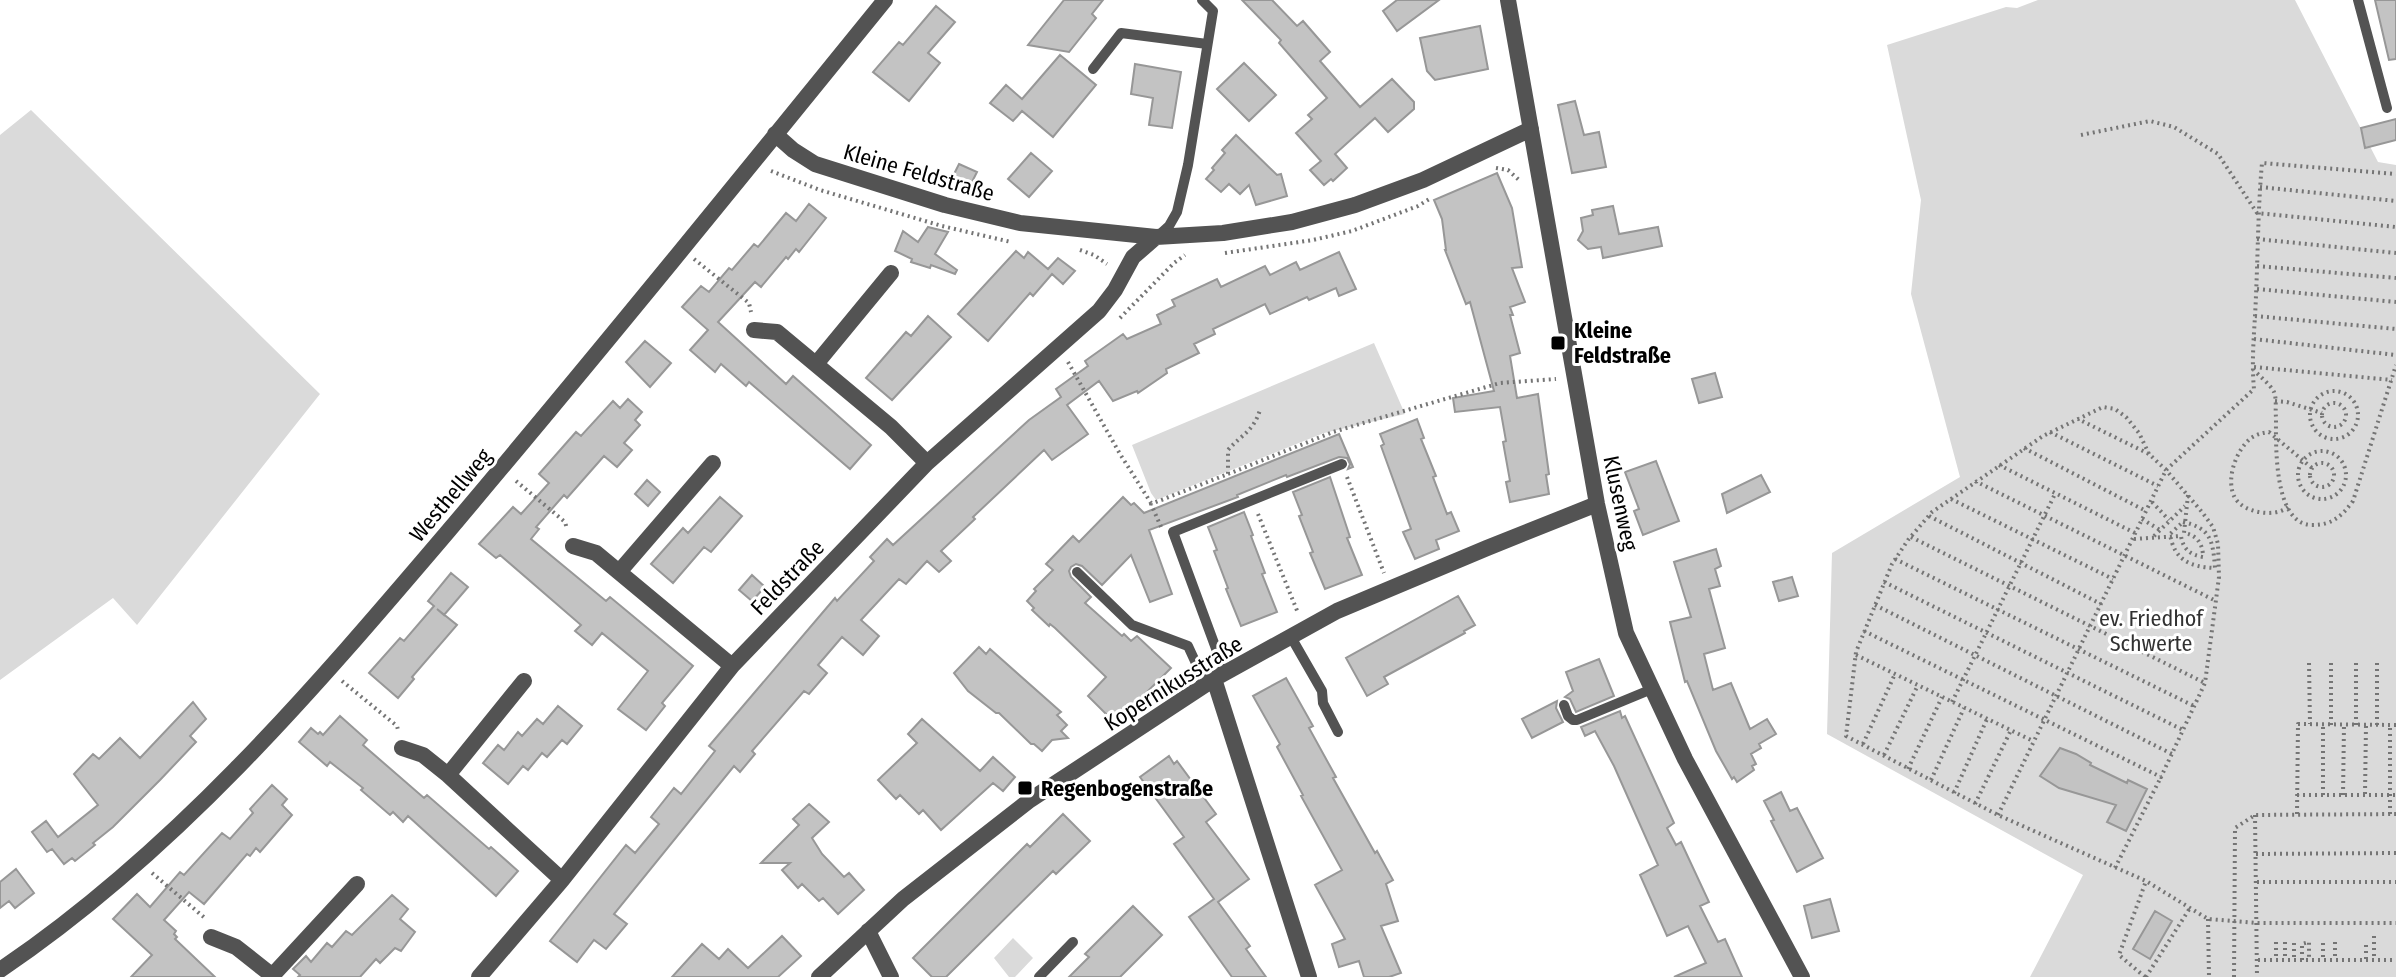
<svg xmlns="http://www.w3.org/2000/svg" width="2396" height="977" font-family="'Fira Sans Condensed',sans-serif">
<rect width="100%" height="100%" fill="#fff"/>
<path fill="#dadada" d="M2038 0H2295L2378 162 2396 165V977H2030L2083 875 1827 734 1832 553 1960 477 1911 294 1921 200 1887 45 2006 7 2017 8Z
M31 110 320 394 137 625 113 598 0 680V135Z
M1374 343 1405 414 1324 433 1156 500 1151 493 1132 445Z
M1013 938 1033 958 1015 977H1009L994 958Z"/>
<path fill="#c3c3c3" stroke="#979797" stroke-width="2" d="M1064 0H1103L1092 14 1096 18 1069 52 1028 45Z
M1242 0H1272L1297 26 1303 21 1330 52 1320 61 1360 107 1392 79 1414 102V109L1388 132 1375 118 1335 154 1347 168 1333 181 1331 179 1324 185 1310 170 1321 161 1296 133 1312 119 1308 115 1327 98 1279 43 1281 40Z
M1397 0H1439L1397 31 1383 11Z
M2375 0H2396V59L2389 60Z
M936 6 955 22 928 53 940 63 909 101 873 72 899 42 903 45Z
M1480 26 1488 69 1435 80 1427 71 1420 38Z
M1060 55 1096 85 1053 137 1022 111 1013 121 990 103 1006 85 1022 99Z
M1244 63 1276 95 1249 121 1217 89Z
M1135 64 1181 72 1172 128 1149 125 1153 98 1131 94Z
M1575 101 1584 135 1599 132 1606 167 1572 173 1558 105Z
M2396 119V140L2365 148 2361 128Z
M1236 135 1277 175 1281 174 1287 196 1256 205 1249 185 1240 194 1229 184 1221 192 1206 179 1214 170 1212 168 1225 153 1222 150Z
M1031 153 1052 171 1029 197 1008 179Z
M959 164 977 172 968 190 950 182Z
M1497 173 1512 208 1522 267 1512 268 1525 302 1510 307 1513 315H1510L1520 353 1510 356 1517 398 1538 394 1549 474 1546 475 1549 494 1510 502 1506 482 1510 481 1503 442 1506 441 1500 407 1455 412 1453 398 1494 391 1470 302 1466 304 1445 250H1446L1442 219 1434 200Z
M809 204 826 218 799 252 796 249 788 259 786 257 761 287 755 282 718 322 786 384 793 376 871 445 850 469 749 382 746 386 721 364 715 372 690 350 708 330 682 307 701 286 709 292 729 268 732 270 754 244 758 247 786 213 796 221Z
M1613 206 1619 234 1658 227 1662 246 1603 258 1601 247 1588 249 1578 240 1583 231 1581 218 1593 215 1592 210Z
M928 227 948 232 935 254 957 270 955 274 931 265 930 268 911 262 912 259 895 251 903 231 918 242Z
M1016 251 1024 258 1028 252 1048 269 1058 258 1075 271 1063 284 1052 274 1033 296 1030 293 988 341 958 314Z
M1339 252 1356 289 1339 296 1336 288 1309 300 1307 297 1270 314 1265 304 1213 329 1215 334 1194 344 1199 353 1166 369 1167 373 1138 393 1137 391 1113 401 1099 381 1067 405 1088 434 1052 460 1044 450 973 517 975 519 941 551 951 561 939 572 927 561 906 584 899 579 861 620 879 636 863 655 842 637 818 665 827 673 809 694 804 691 752 751 755 754 740 772 734 766 614 914 627 924 606 949 594 940 577 962 550 941 626 845 635 853 659 824 651 817 674 788 681 794 715 751 709 746 835 598 837 601 874 561 870 557 887 539 893 545 1029 420 1061 397 1056 389 1088 366 1085 361 1123 334 1127 339 1161 324 1157 315 1175 306 1172 300 1217 279 1221 287 1265 266 1270 275 1296 262 1300 270Z
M928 316 951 337 892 400 866 378 906 332 911 336Z
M645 341 671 363 650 387 626 362Z
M1715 373 1722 397 1699 403 1692 379Z
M628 399 642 412 635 420 640 425 624 443 632 450 617 467 604 456 567 498 564 495 536 527 539 529 531 539 606 601 610 597 693 666 662 703 665 706 646 730 618 709 648 671 602 633 592 645 575 631 581 625 500 555 496 558 479 544 513 507 521 514 549 483 539 474 576 432 581 436 613 401 620 408Z
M1417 419 1424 438 1421 439 1436 476 1433 477 1447 514 1451 512 1459 531 1436 540 1439 549 1415 559 1403 532 1411 529 1381 446 1384 444 1380 434Z
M1339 434 1353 467 1348 469 1350 464 1347 458 1339 457 1287 477 1286 475 1237 495 1238 497 1149 530 1172 594 1150 602 1131 555 1102 585 1082 566 1076 564 1071 567 1069 571 1071 577 1091 597 1085 603 1122 636 1124 634 1131 641 1137 636 1171 668 1129 710 1132 713 1116 724 1088 696 1106 677 1055 628 1050 624 1049 626 1032 610 1034 608 1027 601 1036 591 1034 589 1053 570 1046 564 1073 536 1079 542 1123 497 1131 505 1134 503 1144 513Z
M1656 461 1679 521 1643 535 1634 511 1639 509 1625 472Z
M1761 475 1770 492 1727 513 1722 494Z
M1330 477 1350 537 1347 538 1362 575 1325 589 1310 553 1313 552 1299 516 1302 515 1293 492Z
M647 480 660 492 648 506 635 494Z
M720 497 742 516 711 552 704 547 673 583 651 564 683 528 688 533Z
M1244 512 1253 535 1251 536 1265 573 1262 574 1277 612 1241 626 1226 589 1228 588 1214 551 1217 550 1208 527Z
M1716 549 1721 566 1715 569 1720 586 1709 589 1725 648 1704 654 1713 690 1731 683 1750 729 1767 719 1776 734 1759 744 1761 748 1751 754 1756 764 1752 766 1754 770 1737 782 1734 777 1732 779 1716 751 1687 681 1685 682 1670 622 1691 617 1674 562Z
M451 573 468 587 444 615 437 609 457 625 412 677 414 679 398 698 369 673 400 638 404 641 434 606 428 601Z
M752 575 765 587 752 601 739 590Z
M1792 577 1798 596 1779 601 1773 582Z
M1458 596 1475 625 1464 631 1465 633 1384 677 1388 684 1367 696 1346 658Z
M979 647 986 654 990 649 1061 712 1057 715 1067 725 1061 731 1068 738 1052 740 1042 751 1034 744H1031L999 713H996L968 691 954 673Z
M1599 659 1614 696 1576 712 1570 699 1565 697 1573 691 1566 672Z
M1286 678 1313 726 1309 728 1336 777 1333 778 1375 853 1377 851 1393 880 1386 884 1398 921 1381 926 1401 973 1389 977H1364L1359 961 1339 967 1332 944 1345 939 1315 885 1342 870 1301 796 1303 795 1277 747 1280 744 1253 696Z
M1557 701 1556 708 1563 722 1532 738 1522 719Z
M193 702 206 719 190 736 196 742 160 780 113 827 93 843 95 845 75 861 72 858 64 864 52 849 47 852 32 832 46 821 58 837 98 805 74 774 93 754 99 759 120 738 140 758Z
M558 706 582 726 567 744 562 740 547 757 542 753 528 770 523 766 508 784 483 763 498 745 504 750 518 732 522 736 537 719 543 724Z
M1620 711 1622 718 1625 716 1674 823 1667 828 1676 845 1681 842 1709 902 1700 906 1718 942 1725 939 1742 977H1674L1706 963 1688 926 1667 936 1640 875 1658 865 1614 766 1595 731 1585 736 1581 727Z
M340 716 367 740 363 745 424 798 427 795 489 849 491 847 518 871 496 896 408 816 403 822 393 812 390 815 361 790 363 788 330 762 327 766 299 742 311 728 318 734 320 732 323 735Z
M922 719 980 771 993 757 1015 777 1003 791 993 783 941 830 923 810 919 814 900 795 896 799 878 780 917 743 908 734Z
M2060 748 2076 754 2091 763 2090 765 2127 783 2128 780 2147 789 2126 831 2107 822 2116 805 2059 788 2040 776Z
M1169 756 1174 764 1177 761 1216 814 1206 822 1249 879 1218 902 1250 946 1246 949 1266 977H1232L1189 917 1214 899 1174 844 1184 837 1140 777Z
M272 785 287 799 282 805 292 815 260 852 256 848 250 856 247 854 204 904 189 892 164 920 176 931 174 934 177 937 175 939 215 977H131L152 955 113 919 137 894 150 907 180 872 184 875 222 833 230 839 253 813 250 809Z
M1781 792 1790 811 1797 808 1823 858 1797 872 1771 821 1774 820 1764 801Z
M809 804 829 822 812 838 822 854 844 877 849 873 864 890 838 914 823 898 819 901 802 884 798 888 782 870 790 863H761L799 825 793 819Z
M1063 814 1090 841 1056 874 1053 871 946 977H932L913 958 1027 844 1030 847Z
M16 869 34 893 15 908 9 901 0 908V882Z
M392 895 408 909 400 919 415 932 401 951 395 948 380 963 376 959 360 977H298L300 975 293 969 306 956 311 962 327 943 332 947 346 931 352 935Z
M1830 899 1839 931 1812 938 1804 906Z
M1133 906 1162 935 1120 977H1069L1089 957 1085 954Z
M2155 911 2172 921 2150 959 2133 949Z
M782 936 801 956 778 977H672L702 944 719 959 728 949 748 968Z"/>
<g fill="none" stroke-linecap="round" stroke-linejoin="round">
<path stroke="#757575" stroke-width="4" stroke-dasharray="2 4" stroke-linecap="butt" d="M2081 135 2150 121 2174 127 2218 154 2257 213 2396 227
M1496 168 1508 170 1519 180
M771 171 820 190 942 226 1011 242
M2260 187 2396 201
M2257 239 2396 253
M1080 250 1094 255 1107 264
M1225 253 1313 240 1352 231 1418 206 1431 198
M694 259 749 303 751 312
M2257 266 2396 278
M2257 289 2396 302
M2255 316 2396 329
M1120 318 1174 263 1185 255
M2254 339 2396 355
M1068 362 1120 454 1151 503
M2254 367 2392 380
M2253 369C2259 376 2270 384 2274 392 2277 399 2275 410 2276 417 2276 444 2273 526 2313 525 2332 525 2342 516 2353 501L2396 365
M2310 415a24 24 0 1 1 48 0a24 24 0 1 1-48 0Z
M2275 401 2287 402 2322 413
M2322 415a12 12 0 1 1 24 0a12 12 0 1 1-24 0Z
M2050 432 2158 486
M2024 448 2146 511
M2298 475a24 24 0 1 1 48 0a24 24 0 1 1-48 0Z
M2149 454 2139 433 2126 417 2115 409 2103 407 2043 436 1932 512 1908 540 1892 564 1856 652 1846 736 1998 815 2146 881 2208 919 2257 923H2396
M2310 475a12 12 0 1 1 24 0a12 12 0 1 1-24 0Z
M1999 465 2135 533
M1228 474 1333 432 1414 408 1500 383 1556 379
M1347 477 1384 573
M516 481 565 522 567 529
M1975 481 2216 601
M1951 499 2113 579
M2152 502 2169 520
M2288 507C2275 518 2244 513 2235 498 2225 480 2236 450 2251 438 2257 434 2262 433 2269 432L2312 468
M1258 514 1298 613
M1929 516 2101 604
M2142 519 2160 530
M2183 522C2211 528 2213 541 2215 568 2190 567 2174 560 2170 534Z
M1161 527 1151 504 1228 474V450C1242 434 1253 432 1260 410
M2154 536 2185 506
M1911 537 2205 683
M2134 539 2181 536C2183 549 2190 555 2203 557 2203 544 2197 535 2184 533L2188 495
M1895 559 2194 706
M1884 582 2183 730
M1875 605 2172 754
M1864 631 2161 777 2205 683 2219 577 2218 544 2213 527 2202 512 2166 470 2149 454 2078 419
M1856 655 2033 741
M2309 663 2310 724
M342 681 397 726 398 730
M1952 702 2055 494
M2331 725V662
M2356 725V662
M2377 725V662
M1863 744 1895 674
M1884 755 1918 685
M1908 769 1942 697
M1931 780 1964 708
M1954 793 1987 719
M2365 794 2366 725
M2297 795H2396
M2323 795V725
M2343 795 2344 725
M1975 804 2011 730
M2297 814 2298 724 2396 725
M2390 814V725
M1998 815 2166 470 2254 389C2251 358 2255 326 2256 295 2258 251 2258 207 2262 163L2396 174
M2255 815 2257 977
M2256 854 2396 853
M2115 868 2161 777
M152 873 206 919
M2257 882H2396
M2208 919 2209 977
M2374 936V960
M2276 942V960
M2285 942V960
M2335 942V960
M2294 943V960
M2323 943V960
M2366 959V941
M2258 960H2396
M2302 960V944L2309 942V960
M2145 977 2119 955 2146 881
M2146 977 2190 908
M2234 977 2235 828 2255 815 2396 814"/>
<path stroke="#535353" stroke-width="10" d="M2358 0 2387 108
M1093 69 1121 33 1207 44
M1158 236 1169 226 1177 212 1188 165 1213 11 1202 0
M1077 572 1132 625 1188 646 1206 685
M1291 637 1322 691 1323 703 1338 732
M1225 673 1173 532 1342 464
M1564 705 1568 716 1573 720H1577L1652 689
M1039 977 1073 942"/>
<path stroke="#535353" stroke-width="16" d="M1508 0 1597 504 1626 633 1685 759 1802 977
M775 134 793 150 815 164 945 205 1020 223 1156 237 1223 233 1292 222 1355 205 1423 180 1531 129
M754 330 777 332 891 427 927 463
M816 364 891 273
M573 546 596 553 732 666
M619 572 713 463
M1214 679 1309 977
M402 748 423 755 448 775 562 880
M448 775 524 681
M868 931 891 977
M211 937 236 947 274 977
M0 970C178 850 318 684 456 522 601 350 743 175 885 0
M272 976 357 884
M479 977 562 880 732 666 927 463 1099 311 1115 290 1133 257 1156 237
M819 977 903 899 1030 800 1214 679 1337 611 1487 548 1597 504"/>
</g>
<g fill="#000" stroke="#fff" stroke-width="3">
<rect x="1550" y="335" width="16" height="16" rx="4"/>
<rect x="1017" y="780" width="16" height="16" rx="4"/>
</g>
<g text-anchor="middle" stroke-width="6" stroke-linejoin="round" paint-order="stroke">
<g font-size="22" fill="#000" stroke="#fff">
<text transform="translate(919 172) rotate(16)" y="8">Kleine Feldstraße</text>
<text transform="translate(450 495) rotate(-50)" y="8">Westhellweg</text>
<text transform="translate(1621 503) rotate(78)" y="8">Klusenweg</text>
<text transform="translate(787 577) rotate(-46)" y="8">Feldstraße</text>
<text transform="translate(1173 683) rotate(-32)" y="8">Kopernikusstraße</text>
</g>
<g font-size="22" font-weight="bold" fill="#000" stroke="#fff" text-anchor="start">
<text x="1574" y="338">Kleine<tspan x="1574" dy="25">Feldstraße</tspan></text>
<text x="1041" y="796">Regenbogenstraße</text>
</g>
<g font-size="22" fill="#313131" stroke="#fff">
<text x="2151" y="626">ev. Friedhof<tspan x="2151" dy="25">Schwerte</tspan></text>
</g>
</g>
</svg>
